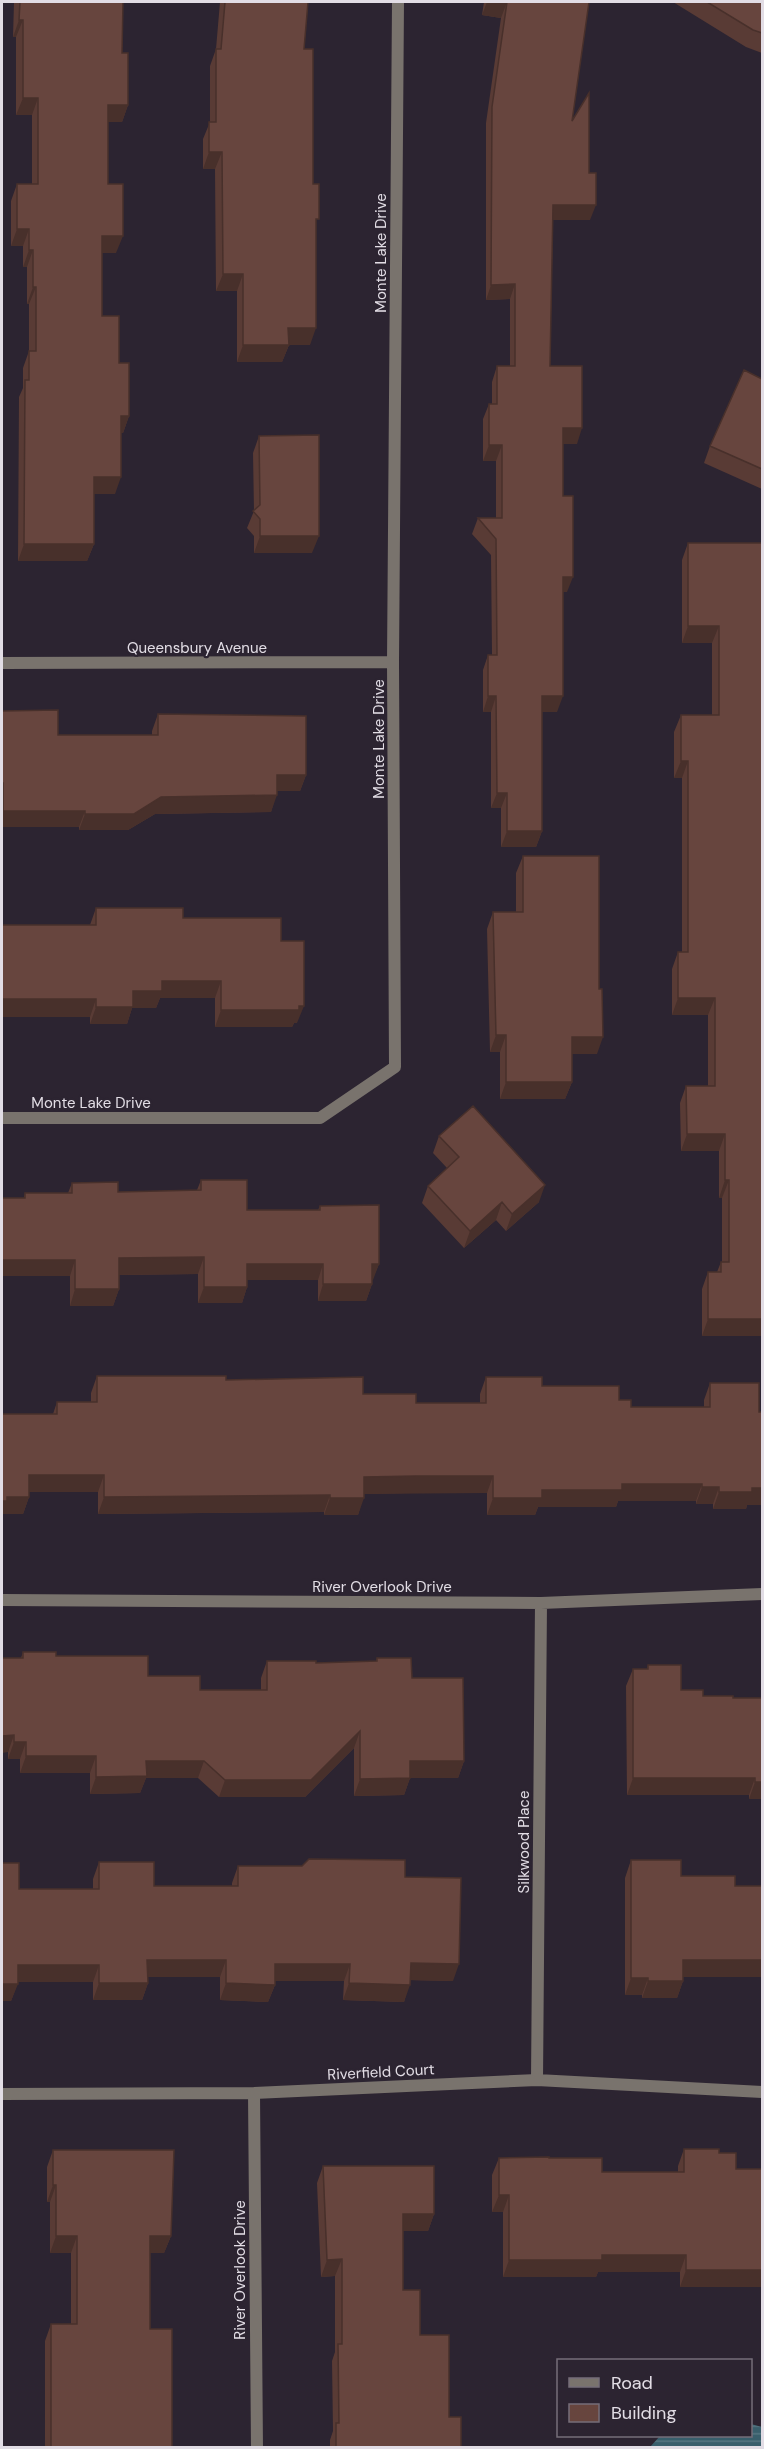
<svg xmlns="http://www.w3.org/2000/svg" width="764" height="2449" font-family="'DM Sans',sans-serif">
<defs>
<pattern id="water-rules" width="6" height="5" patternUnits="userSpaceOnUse" patternTransform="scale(1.5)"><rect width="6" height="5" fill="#395f6c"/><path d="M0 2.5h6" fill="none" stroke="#557681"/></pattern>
</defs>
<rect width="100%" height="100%" fill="#2c2431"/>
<path fill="url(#water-rules)" d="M751 2424 762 2427V2447H650L660 2436H750Z"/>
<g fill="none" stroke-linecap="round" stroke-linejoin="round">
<path stroke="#79736d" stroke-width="12" d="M2 663 393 662
M2 1118H320L395 1067 393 662 398 2
M2 1600 541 1603 762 1594
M537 2080 541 1603
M254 2093 257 2448
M2 2094 254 2093 537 2080 762 2092"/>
</g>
<path fill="#593b35" d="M14 2H123L122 53 128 105 122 122H108V184L116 253H102V316L119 363 129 416 123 433H121L115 494H94V544L87 561H18L19 397 23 388V368L29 351V304H27V267H23V246H11V201L17 184H32V115H16V37H13Z
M220 2H308L304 49 316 228 310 345H289L282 362H237V291H216L215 169H203V139L210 122V66L216 49Z
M484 2H589L572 121 589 173 590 220H553L550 366 577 444H563V496L567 592H563L557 712H542V831L536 847H501V808H491V712H483V670L488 655H492L491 555 472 534 478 518H496V461H483V419L489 404H492V382L497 366H510V299L486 300V123L501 18 482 15Z
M673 2H762V53L746 47Z
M762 379V489L704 463 710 446Z
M259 436 312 553H254V536L247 528 254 511 253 453Z
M688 543H762V1336H702V1289L708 1272H717L721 1262H722V1198H719V1151H681L680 1103 686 1086H708V1015H672V969L678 952H682V778H674V732L681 715H712V643H682V560Z
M2 711 58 735H152V731L158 714 306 775 300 791H277L271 812 155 814 128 830H79V827H2Z
M523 856 597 1054H572V1082L565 1099H500V1052H490L487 929 493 912H516V873Z
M96 908 183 918 281 941 297 1023H294L292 1027H215V998H160L156 1008H132L127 1024H90V1017H2L90 925Z
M439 1136 539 1202 506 1231 496 1220 464 1248 422 1203 428 1186 447 1168 433 1153Z
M201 1180 247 1210H318L320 1206 379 1264 372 1280V1284L366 1301H318V1280H247V1287L242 1303H198V1274L119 1275V1289L113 1306H70V1276H2L25 1193H68L72 1183 118 1192 197 1190Z
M97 1376 226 1380 363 1394 416 1403H480V1394L486 1377 619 1400 631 1407H704V1400L710 1383 759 1412 762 1505H747L746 1509H713V1504H696V1501H618L616 1507H538L535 1515H487V1493H410L364 1494 358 1515H324V1512L98 1514V1492H29V1497L23 1514H2V1516V1414H53L57 1402H91V1393Z
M23 1652 56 1656 148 1676 200 1690H261V1678L267 1661 316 1663 376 1661 377 1658 412 1678 464 1761 458 1778H410L404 1795 354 1796V1748L305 1797H219L198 1778H146L140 1793 90 1794V1773H20V1759H8V1752L21 1658Z
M648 1665 681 1690 703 1696H733L762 1799H749V1795H627L626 1686 633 1669H647Z
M631 1860 681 1876 735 1886H762V1987H761V1977H683V1981L677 1998H642V1995H625V1878Z
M99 1862 154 1886H232V1883L238 1866 405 1877 453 1981 410 1980 404 2002 343 2000 344 1981H275V1985L268 2002 220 2000V1977H148V1983L142 2000H93V1982H18L11 2001H2L19 1889H93V1879Z
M684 2149 719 2153 736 2169 762 2287H680V2272H598L596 2277H503V2212H492V2175L499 2158H549L602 2172H678V2166Z
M53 2150 171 2236 164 2253H150V2329L172 2448H45V2341L51 2324H71V2253H50V2202H47V2167Z
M323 2166 434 2214 428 2231H403V2290L461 2448H330V2440L333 2431 332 2361 335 2352V2276L321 2277 317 2183Z"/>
<path fill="#48302b" d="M487 2H507L501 18 482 15Z
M19 20H23L16 37H13Z
M23 98H38L32 115H16Z
M108 105H128L122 122H101Z
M209 152H222L215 169H203Z
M553 205H596L590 220H548Z
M17 229H29L23 246H11Z
M102 236H123L116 253H96Z
M29 250H33L27 267H23Z
M223 274H243L237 291H216Z
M515 284 510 299 486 300 491 285Z
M33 287H36L29 304H27Z
M288 328H316L310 345H282Z
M243 345H289L282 362H237Z
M121 416H129L123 433H115Z
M563 428H582L577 444H558Z
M489 445H502L496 461H483Z
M94 477H121L115 494H87Z
M260 536H319L312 553H254Z
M24 544H94L87 561H18Z
M563 577H573L567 592H557Z
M688 626H719L712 643H682Z
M488 696H496L491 712H483Z
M542 696H563L557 712H536Z
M681 761H688L682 778H674Z
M277 775H306L300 791H271Z
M497 793H507L501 808H491Z
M277 795 271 812 155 814 128 830H79L85 814 161 797Z
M3 811H85L79 827H2V815Z
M507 831H542L536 847H501Z
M162 981H221L215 998H160L156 1008H132L127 1024H90L96 1007 133 991Z
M678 998H715L708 1015H672Z
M3 999H96L90 1017H2V1002Z
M304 1006 297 1023H294L292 1027H215L221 1010Z
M496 1035H506L500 1052H490Z
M572 1037H603L597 1054H565Z
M506 1082H572L565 1099H500Z
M687 1134H725L719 1151H681Z
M725 1180H729L722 1198H719Z
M545 1185 539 1202 506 1231 512 1214Z
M502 1202 496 1220 464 1248 470 1231Z
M204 1257 198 1274 113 1275 119 1258Z
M2 1260H75L70 1276H2Z
M247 1264H323L318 1280H241Z
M372 1264H379L373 1280H366Z
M323 1284H372L366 1301H318Z
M204 1287H247L242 1303H198Z
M75 1289H119L113 1306H70Z
M708 1319H762V1336H702Z
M29 1475H104L98 1492H23Z
M416 1476H493L487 1493 358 1494 364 1477Z
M622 1484H702L696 1501H618L616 1507H538L535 1515H487L493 1498 542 1490Z
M702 1487H719L713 1504H696Z
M752 1488H762V1505H747L746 1509H713L719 1492Z
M330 1495 324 1512 98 1514 104 1497Z
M7 1497H29L23 1514H2V1516V1501Z
M330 1498H364L358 1515H324Z
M360 1731 354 1748 305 1797H219L225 1780Z
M14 1735 8 1752 2 1753V1736Z
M14 1742H26L20 1759H8Z
M26 1756H96L90 1773H20Z
M146 1761H204L198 1778H146L140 1793 90 1794 96 1777Z
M410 1761H464L458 1778H410L404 1795 354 1796 360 1779Z
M633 1778H755L749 1795H627Z
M755 1782H762V1799H749Z
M147 1960H226L220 1977H141Z
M683 1960H762V1973L761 1977H677Z
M411 1963 459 1964 453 1981 405 1980Z
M275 1964H350L344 1981H268Z
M18 1965H99L93 1982H11Z
M631 1978H648L642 1995H625Z
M648 1981H683L677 1998H642Z
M99 1983H148L142 2000H93Z
M226 1983 275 1985 268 2002 220 2000Z
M349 1983 410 1985 404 2002 343 2000Z
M2 1984H18L11 2001H2Z
M53 2185H56L50 2202H47Z
M499 2195H509L503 2212H492Z
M403 2214H434L428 2231H397Z
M56 2236H77L71 2253H50Z
M150 2236H171L164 2253H144Z
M602 2255H686L680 2272H598L596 2277H503L509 2260Z
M342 2259 335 2276 321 2277 327 2260Z
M686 2270H762V2287H680Z"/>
<path fill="#67453e" stroke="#48302b" stroke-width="1.5" d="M20 2H123L122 53H128V105H108V184H123V236H102V316H119V363H129V416H121V477H94V544H24L25 380H29V351H36V287H33V250H29V229H17V184H38V98H23V20H19Z
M225 2H308L304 49H313V184H319V219H316V328H288L289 345H243V274H223L222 152H209V122H216V49H221Z
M500 2H589L572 121 589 93V173H596V205H553L550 366H582V428H563V496H573V577H563V696H542V831H507V793H497L496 696H488V655H497L496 539 478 518H502V445H489V404H497V366H515V284L491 285 492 107 507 2Z
M707 2H762V33L753 30Z
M744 370 762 379V469L710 446Z
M319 435V536H260V519L253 511 260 505 259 436Z
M688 543H762V1319H708V1272H721V1262H729V1180H725V1134H687L686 1086H715V998H678V952H688V761H681V715H719V626H688Z
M58 710V735H158V714L306 716V775H277V795L161 797 134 814H85V811H3V783H2V711Z
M523 856H599V989H602L603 1037H572V1082H506V1035H496L493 912H523Z
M96 908H183V918H281V941H304V1006H299V1010H221V981H162V991H133V1007H96V999H3V1003H2V925H96Z
M473 1106 545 1185 512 1214 502 1202 470 1231 428 1186 459 1157 439 1136Z
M201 1180H247V1210H320V1206L379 1205V1264H372V1284H323V1264H247V1287H204V1257L119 1258V1289H75V1260H2V1198H25V1193H72V1183L118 1182V1192L201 1190Z
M97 1376H226V1380L363 1377V1394H416V1403H486V1377H542V1386H619V1400H631V1407H710V1383H759V1412H762V1488H752V1492H719V1487H702V1484H622V1490H542V1498H493V1476H416L364 1477V1498H330V1495L104 1497V1475H29V1497H7V1501H2V1414H57V1402H97Z
M23 1652H56V1656H148V1676H200V1690H267V1661H316V1663L377 1661V1658H411L412 1678H463L464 1761H410V1778L360 1779V1731L311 1780H225L204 1761H146L147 1776 96 1777V1756H26V1742H14V1735L2 1736V1658H23Z
M648 1665H681V1690H703V1696H733V1698H762V1782H755V1778H633V1669H648Z
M309 1859 405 1860V1877L461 1878 459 1964 411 1963 410 1985 349 1983 350 1964H275V1985L226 1983V1960H147L148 1983H99V1965H18V1984H2V1863H19V1889H99V1862H154V1886H238V1866H302Z
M631 1860H681V1876H735V1886H762V1960H683V1981H648V1978H631Z
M684 2149H719V2153H736V2169H762V2270H686V2255H602V2260H509V2195H499V2158L549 2157V2158H602V2172H684Z
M53 2150H174L171 2236H150V2329H172V2448H51V2324H77V2236H56V2185H53Z
M323 2166H434V2214H403V2290H420V2335H449V2417H461V2448H336V2423H339L338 2344H342V2259L327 2260Z"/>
<g text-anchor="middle" stroke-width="4.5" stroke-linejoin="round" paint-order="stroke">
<g font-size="15" fill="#e2dde5" stroke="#2c2431">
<text transform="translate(381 253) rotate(-90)" y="5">Monte Lake Drive</text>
<text x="197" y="653">Queensbury Avenue</text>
<text transform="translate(379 739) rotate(-90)" y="5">Monte Lake Drive</text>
<text x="91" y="1108">Monte Lake Drive</text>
<text x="382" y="1592">River Overlook Drive</text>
<text transform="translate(524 1842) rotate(-90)" y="5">Silkwood Place</text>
<text transform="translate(381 2072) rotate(-3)" y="5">Riverfield Court</text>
<text transform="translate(240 2270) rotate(-90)" y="5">River Overlook Drive</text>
</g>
</g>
<rect width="764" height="2449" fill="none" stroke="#e2dde5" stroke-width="6"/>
<rect x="557" y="2359" width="195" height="78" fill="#2c2431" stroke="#756e79" stroke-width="1.5"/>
<rect x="569" y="2378" width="30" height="9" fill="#79736d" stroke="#756e79" stroke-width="1.5"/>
<text x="611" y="2389" font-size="18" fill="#e2dde5">Road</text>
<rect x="569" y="2404" width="30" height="18" fill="#67453e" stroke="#756e79" stroke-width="1.5"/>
<text x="611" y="2419" font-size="18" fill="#e2dde5">Building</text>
</svg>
